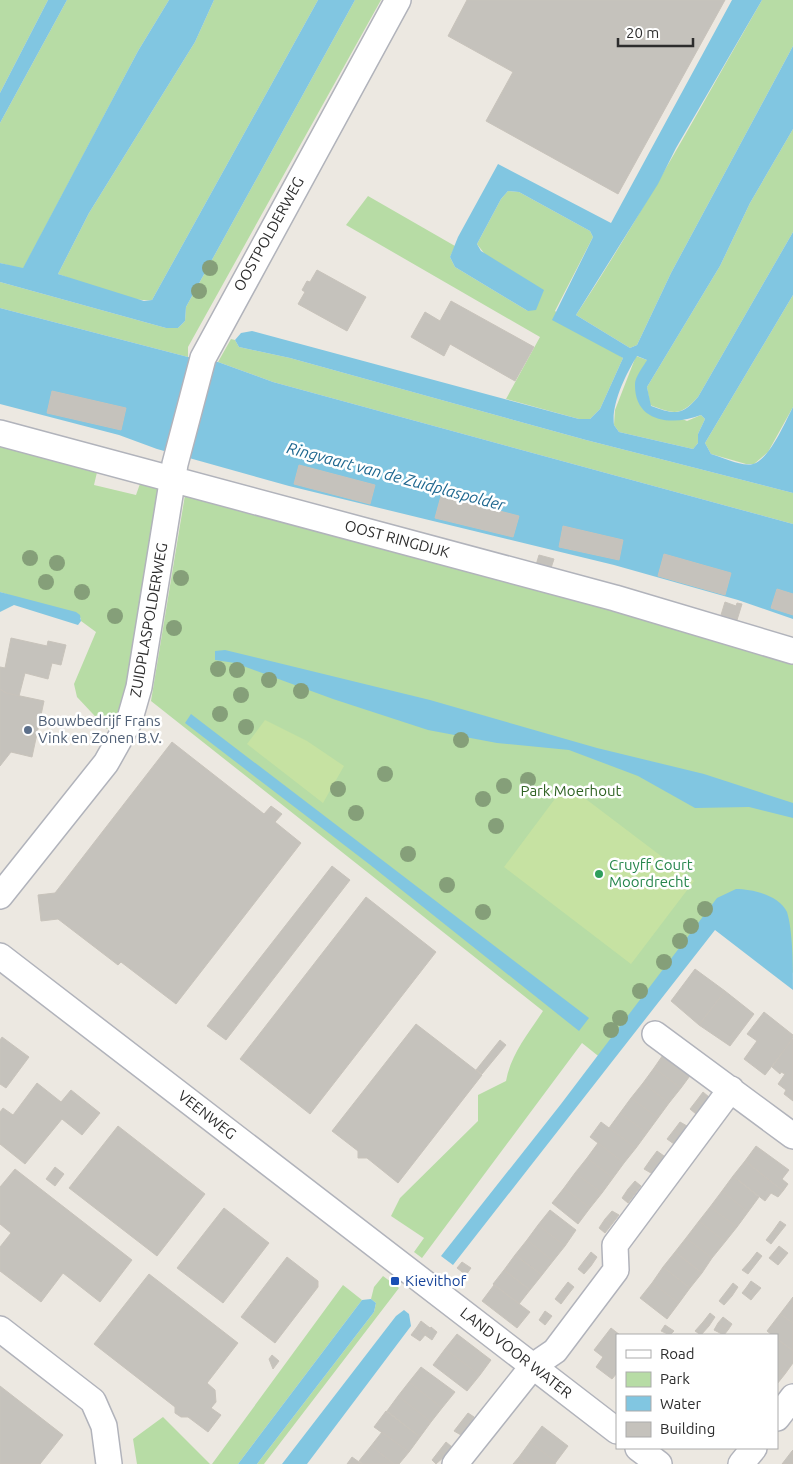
<svg xmlns="http://www.w3.org/2000/svg" width="793" height="1464" font-family="Ubuntu,sans-serif">
<rect width="100%" height="100%" fill="#ece8e1"/>
<path fill="#b7dca5" d="M0 0H48L0 93Z
M67 0H169L138 51 23 269 0 263V123Z
M214 0H318L152 300C130 303 81 282 58 274L89 213 195 42Z
M355 0H381L188 347V357L0 308V282L166 328H178L185 321 186 307Z
M762 0H793V46L671 273 637 345 630 348 576 315C643 213 701 106 762 0Z
M793 129V232L698 397C680 417 674 414 650 405L647 387 720 266 750 203Z
M508 191 519 192 590 231 593 237 555 311 623 358 600 409 590 419H579L506 399 540 337 346 225 368 196 455 246 450 257 455 267 528 311 477 244 501 199Z
M793 295V407L768 452 754 464H746L711 454 705 443Z
M231 339 235 340 239 347 290 358 586 440 793 493V524L273 382 218 362Z
M636 356 647 360 638 401 687 421 701 415 705 419 698 434V443L693 449 619 432 614 425 615 410Z
M0 447 98 468 94 485 136 495 141 481 155 486 159 490 131 695 107 729 77 697 74 684 96 632 81 621V618L0 592Z
M186 489 793 656V973L716 914 602 1059 582 1043 422 1258 414 1252 424 1238 391 1216 400 1198 478 1121V1095L506 1081C511 1054 528 1034 543 1011L151 701Z
M383 1276 399 1288 264 1464H257L374 1312 376 1303 371 1299 374 1287Z
M343 1285 362 1300 238 1464H212Z
M163 1417 210 1464H137L133 1439Z"/>
<path fill="#c6e2a2" d="M265 720 307 741 344 766 323 803 247 744Z
M566 784 694 881 631 964 504 867Z"/>
<path fill="#81c6e1" fill-rule="evenodd" d="M48 0H67L0 123V93Z
M169 0H214L195 42 89 213 58 274 144 301 152 300 318 0H355L186 307 185 321 178 328H166L0 282V263L23 268 138 51Z
M732 0H762L676 148 658 184 576 315 630 348 637 345 671 273 793 46V129L750 203 720 266 647 387 651 406C674 414 681 417 698 397L793 232V295L705 443 711 454C722 457 742 467 753 464 770 459 785 422 793 407V493L586 440 290 358 239 347 235 340 241 333 252 331 579 419H590L600 409 623 358 552 320 593 237 590 231 519 192 508 191 501 199 477 244 481 251 544 290 536 310 528 311 455 267 450 257 458 237 498 164 611 223ZM637 356 647 360C643 367 635 377 635 384 634 423 673 426 701 415L705 419 698 434V443L693 449 619 432 614 425C611 404 626 374 637 356Z
M0 308 188 357 218 362 273 382 793 524V619L738 600 614 565 289 486 157 449 119 435 0 404Z
M0 592 76 612 80 615 81 621 78 625 14 605 0 612Z
M225 650 430 700 597 748 704 774 793 803V818L749 807 695 808 638 776 569 750 497 743 428 730 333 699 235 663 215 660V651Z
M191 714 589 1018 579 1031 369 864 185 723Z
M736 889C752 889 779 895 787 912 793 931 793 969 793 990L715 930 453 1265 441 1256 561 1104 717 898Z
M371 1299 376 1303 374 1312 257 1464H238L362 1300Z
M404 1310 409 1314 411 1326 307 1464H282L396 1316Z"/>
<path fill="#c5c2bc" stroke="#c8c3bb" d="M467 0H725L618 194 486 121 513 72 448 36Z
M317 270 366 297 347 331 298 304 305 292 302 290 307 281 310 282Z
M451 301 534 347 515 381 450 344 444 356 411 337 425 312 440 321Z
M52 391 126 408 121 430 47 413Z
M299 465 375 485 370 504 294 484Z
M441 496 519 516 513 537 435 518Z
M563 526 623 540 619 560 559 547Z
M664 554 731 573 725 595 658 576Z
M539 555 554 559 551 568 536 565Z
M777 589 793 594V615L771 608Z
M725 602 736 606 737 603 742 604 737 620 721 615Z
M11 638 47 646 48 641 66 645 61 665 52 663 48 679 25 673 19 696 6 693 0 689V667L5 668Z
M0 689 6 693 44 701 32 757 11 752 0 766Z
M172 742 264 814 271 806 282 814 275 822 301 843 176 1004 121 962 118 965 58 919 41 921 38 895 55 893Z
M332 866 350 880 226 1040 207 1026Z
M366 897 436 952 310 1114 240 1059Z
M695 969 725 991 699 1025 671 1001Z
M725 991 754 1014 730 1046 699 1025Z
M764 1012 793 1035 792 1040 765 1075 744 1059 757 1041 747 1034Z
M416 1024 482 1075 398 1183 367 1158H358V1151L332 1131Z
M2 1037 29 1057 6 1088 0 1084V1040Z
M792 1039 793 1040V1101L784 1094 786 1090 778 1084 785 1074 781 1072 780 1074 772 1067Z
M500 1040 506 1045 482 1074 476 1070Z
M665 1052 692 1073 681 1088 654 1068Z
M654 1068 681 1088 669 1103 643 1083Z
M37 1083 61 1102 71 1090 100 1113 82 1135 62 1119 25 1164 0 1144V1112L3 1108 13 1115Z
M643 1083 669 1103 658 1118 631 1098Z
M703 1092 709 1097 703 1105 697 1100Z
M631 1098 658 1118 647 1133 620 1113Z
M697 1100 703 1105 696 1114 690 1109Z
M620 1113 647 1133 636 1148 609 1128Z
M601 1122 636 1148 624 1163 590 1137Z
M680 1122 687 1126 680 1135 674 1130Z
M118 1126 205 1194 157 1256 69 1188Z
M674 1130 680 1135 674 1144 667 1139Z
M598 1143 624 1163 613 1178 587 1158Z
M756 1146 789 1170 782 1179 788 1184 783 1191 745 1161Z
M657 1151 664 1156 658 1165 651 1159Z
M587 1158 613 1178 602 1193 575 1173Z
M651 1159 658 1165 651 1173 644 1169Z
M745 1161 783 1191 778 1197 771 1193 765 1201 733 1176Z
M55 1167 64 1174 55 1186 46 1179Z
M15 1169 132 1260 100 1302 63 1273 41 1302 0 1271V1247L11 1233 0 1224V1187Z
M575 1173 602 1193 590 1208 564 1188Z
M733 1176 759 1197 748 1212 722 1191Z
M635 1181 641 1186 635 1194 628 1189Z
M564 1188 590 1208 578 1224 552 1203Z
M628 1189 635 1194 628 1203 622 1198Z
M722 1191 748 1212 737 1227 710 1207Z
M710 1207 737 1227 725 1242 699 1221Z
M224 1208 269 1243 223 1303 177 1268Z
M550 1210 576 1230 565 1246 538 1225Z
M612 1211 619 1215 612 1224 605 1219Z
M605 1219 612 1224 605 1233 599 1228Z
M699 1221 725 1242 712 1258 686 1238Z
M780 1221 786 1225 778 1235 773 1231Z
M538 1225 565 1246 553 1261 527 1240Z
M773 1231 778 1235 771 1244 766 1240Z
M686 1238 712 1258 702 1273 675 1252Z
M527 1240 553 1261 542 1275 515 1255Z
M779 1246 788 1253 783 1259 774 1252Z
M591 1252 597 1257 591 1266 584 1261Z
M675 1252 702 1273 690 1288 663 1267Z
M757 1252 762 1256 755 1265 750 1261Z
M774 1252 783 1259 778 1265 769 1258Z
M515 1255 542 1275 530 1290 504 1270Z
M287 1257 318 1281V1287L275 1343 241 1317Z
M584 1261 591 1266 584 1274 578 1269Z
M750 1261 755 1265 748 1274 742 1270Z
M462 1262 471 1268 466 1275 457 1268Z
M663 1267 690 1288 679 1303 652 1283Z
M504 1270 530 1290 519 1304 493 1284Z
M149 1274 238 1343 207 1383 215 1390 216 1402 211 1408 221 1415 208 1432 188 1417H181L175 1413V1407L94 1344Z
M751 1281 761 1288 755 1295 746 1288Z
M568 1282 574 1287 567 1296 561 1291Z
M652 1283 679 1303 667 1319 640 1298Z
M733 1283 738 1287 732 1296 726 1292Z
M494 1285 530 1312 517 1328 482 1301Z
M746 1288 755 1295 751 1300 742 1293Z
M561 1291 567 1296 561 1304 555 1299Z
M726 1292 732 1296 724 1305 719 1301Z
M793 1297V1323L780 1314Z
M545 1311 552 1316 545 1325 539 1320Z
M710 1313 715 1317 709 1326 703 1322Z
M780 1314 793 1323V1351L777 1339V1335H772L767 1331Z
M723 1317 732 1324 728 1330 718 1323Z
M421 1321 430 1328 426 1334 417 1327Z
M703 1322 709 1326 701 1335 695 1331Z
M718 1323 728 1330 724 1335 714 1330Z
M665 1325 674 1331 670 1335 661 1331Z
M417 1327 426 1334 420 1341 411 1335Z
M431 1327 437 1332 432 1340 425 1335Z
M611 1328 620 1335H617V1373L612 1379 596 1367 603 1357 594 1350Z
M457 1334 491 1360 480 1375 445 1349Z
M777 1339 793 1351V1363L785 1374 777 1368Z
M445 1349 480 1375 467 1391 433 1365Z
M272 1355 279 1361 273 1369 269 1359Z
M421 1367 455 1392 442 1408 409 1382Z
M777 1368 785 1374 777 1384Z
M409 1382 442 1408 431 1422 398 1396Z
M0 1386 63 1435 40 1464H0Z
M398 1396 431 1422 420 1437 387 1411Z
M386 1411 420 1437 409 1452 374 1427Z
M468 1413 474 1417 467 1427 461 1422Z
M461 1422 467 1427 461 1435 454 1431Z
M542 1426 568 1446 556 1462 530 1442Z
M382 1432 409 1452 399 1464H394L371 1446Z
M446 1442 452 1447 445 1456 439 1451Z
M530 1442 556 1462 555 1464H528L519 1457Z
M371 1446 394 1464H363L359 1461Z
M793 1450V1464H782L792 1451Z
M439 1451 445 1456 436 1464 432 1460Z
M352 1457 359 1462 363 1464H347Z
M519 1457 528 1464H513Z"/>
<g fill="none" stroke-linecap="round" stroke-linejoin="round">
<defs>
<path id="minor" d="M0 433 615 598 793 651
M0 896 106 763 129 722 139 687 175 464 203 358 398 0
M0 956 617 1431
M655 1034 793 1136
M0 1329 93 1401 104 1426 109 1464
M777 1418 793 1397
M638 1448 659 1464
M455 1464 533 1366 555 1351 616 1270 615 1245 731 1089
M741 1464 754 1448"/>
</defs>
<use href="#minor" stroke="#b1b3bb" stroke-width="28"/>
<use href="#minor" stroke="#fff" stroke-width="25"/>
</g>
<g fill="#859f79">
<circle cx="210" cy="268" r="8"/>
<circle cx="199" cy="291" r="8"/>
<circle cx="30" cy="558" r="8"/>
<circle cx="57" cy="563" r="8"/>
<circle cx="181" cy="578" r="8"/>
<circle cx="46" cy="582" r="8"/>
<circle cx="82" cy="592" r="8"/>
<circle cx="115" cy="616" r="8"/>
<circle cx="174" cy="628" r="8"/>
<circle cx="218" cy="669" r="8"/>
<circle cx="237" cy="670" r="8"/>
<circle cx="269" cy="680" r="8"/>
<circle cx="301" cy="691" r="8"/>
<circle cx="241" cy="695" r="8"/>
<circle cx="220" cy="714" r="8"/>
<circle cx="246" cy="727" r="8"/>
<circle cx="461" cy="740" r="8"/>
<circle cx="385" cy="774" r="8"/>
<circle cx="528" cy="780" r="8"/>
<circle cx="504" cy="786" r="8"/>
<circle cx="338" cy="789" r="8"/>
<circle cx="483" cy="799" r="8"/>
<circle cx="356" cy="813" r="8"/>
<circle cx="496" cy="826" r="8"/>
<circle cx="408" cy="854" r="8"/>
<circle cx="447" cy="885" r="8"/>
<circle cx="705" cy="909" r="8"/>
<circle cx="483" cy="912" r="8"/>
<circle cx="691" cy="926" r="8"/>
<circle cx="680" cy="941" r="8"/>
<circle cx="664" cy="962" r="8"/>
<circle cx="640" cy="991" r="8"/>
<circle cx="620" cy="1018" r="8"/>
<circle cx="611" cy="1030" r="8"/>
</g>
<circle fill="#5c6f8a" stroke="#fff" stroke-width="2" cx="28" cy="730" r="5"/>
<circle fill="#2e9e5b" stroke="#fff" stroke-width="2" cx="599" cy="874" r="5"/>
<rect fill="#1a4fb4" stroke="#fff" stroke-width="2" x="390" y="1276" width="10" height="10" rx="2.5"/>
<g text-anchor="middle" stroke-width="5" stroke-linejoin="round" paint-order="stroke">
<g font-size="15" fill="#2d2d2d" stroke="#fff">
<text transform="translate(269 234) rotate(-61)" y="5">OOSTPOLDERWEG</text>
<text transform="translate(397 539) rotate(15)" y="5">OOST RINGDIJK</text>
<text transform="translate(149 620) rotate(-80)" y="5">ZUIDPLASPOLDERWEG</text>
<text transform="translate(207 1115) rotate(38)" y="5">VEENWEG</text>
<text transform="translate(516 1353) rotate(38)" y="5">LAND VOOR WATER</text>
</g>
<g font-size="15" fill="#4e5e75" stroke="#fff" text-anchor="start">
<text x="38" y="726">Bouwbedrijf Frans<tspan x="38" dy="17">Vink en Zonen B.V.</tspan></text>
</g>
<g font-size="15" fill="#306324" stroke="#fff">
<text x="571" y="796">Park Moerhout</text>
</g>
<g font-size="15" fill="#27864d" stroke="#fff" text-anchor="start">
<text x="609" y="870">Cruyff Court<tspan x="609" dy="17">Moordrecht</tspan></text>
</g>
<g font-size="15" fill="#164399" stroke="#fff" text-anchor="start">
<text x="405" y="1286">Kievithof</text>
</g>
<g font-size="16" font-style="italic" fill="#1e678f" stroke="#fff">
<text transform="translate(396 476) rotate(15)" y="6">Ringvaart van de Zuidplaspolder</text>
</g>
</g>
<rect x="616" y="1334" width="162" height="115" fill="#ffffff" stroke="#ababab"/>
<rect x="626" y="1350" width="25" height="8" fill="#ffffff" stroke="#ababab"/>
<text x="660" y="1359" font-size="15" fill="#2d2d2d">Road</text>
<rect x="626" y="1372" width="25" height="15" fill="#b7dca5" stroke="#ababab"/>
<text x="660" y="1384" font-size="15" fill="#2d2d2d">Park</text>
<rect x="626" y="1396" width="25" height="15" fill="#81c6e1" stroke="#ababab"/>
<text x="660" y="1409" font-size="15" fill="#2d2d2d">Water</text>
<rect x="626" y="1422" width="25" height="15" fill="#c5c2bc" stroke="#ababab"/>
<text x="660" y="1434" font-size="15" fill="#2d2d2d">Building</text>
<path d="M618 38v8h75v-8" fill="none" stroke="#2d2d2d" stroke-width="2.5"/>
<text x="626" y="38" font-size="15" fill="#2d2d2d" stroke="#ffffff" stroke-width="4" paint-order="stroke">20 m</text>
</svg>
